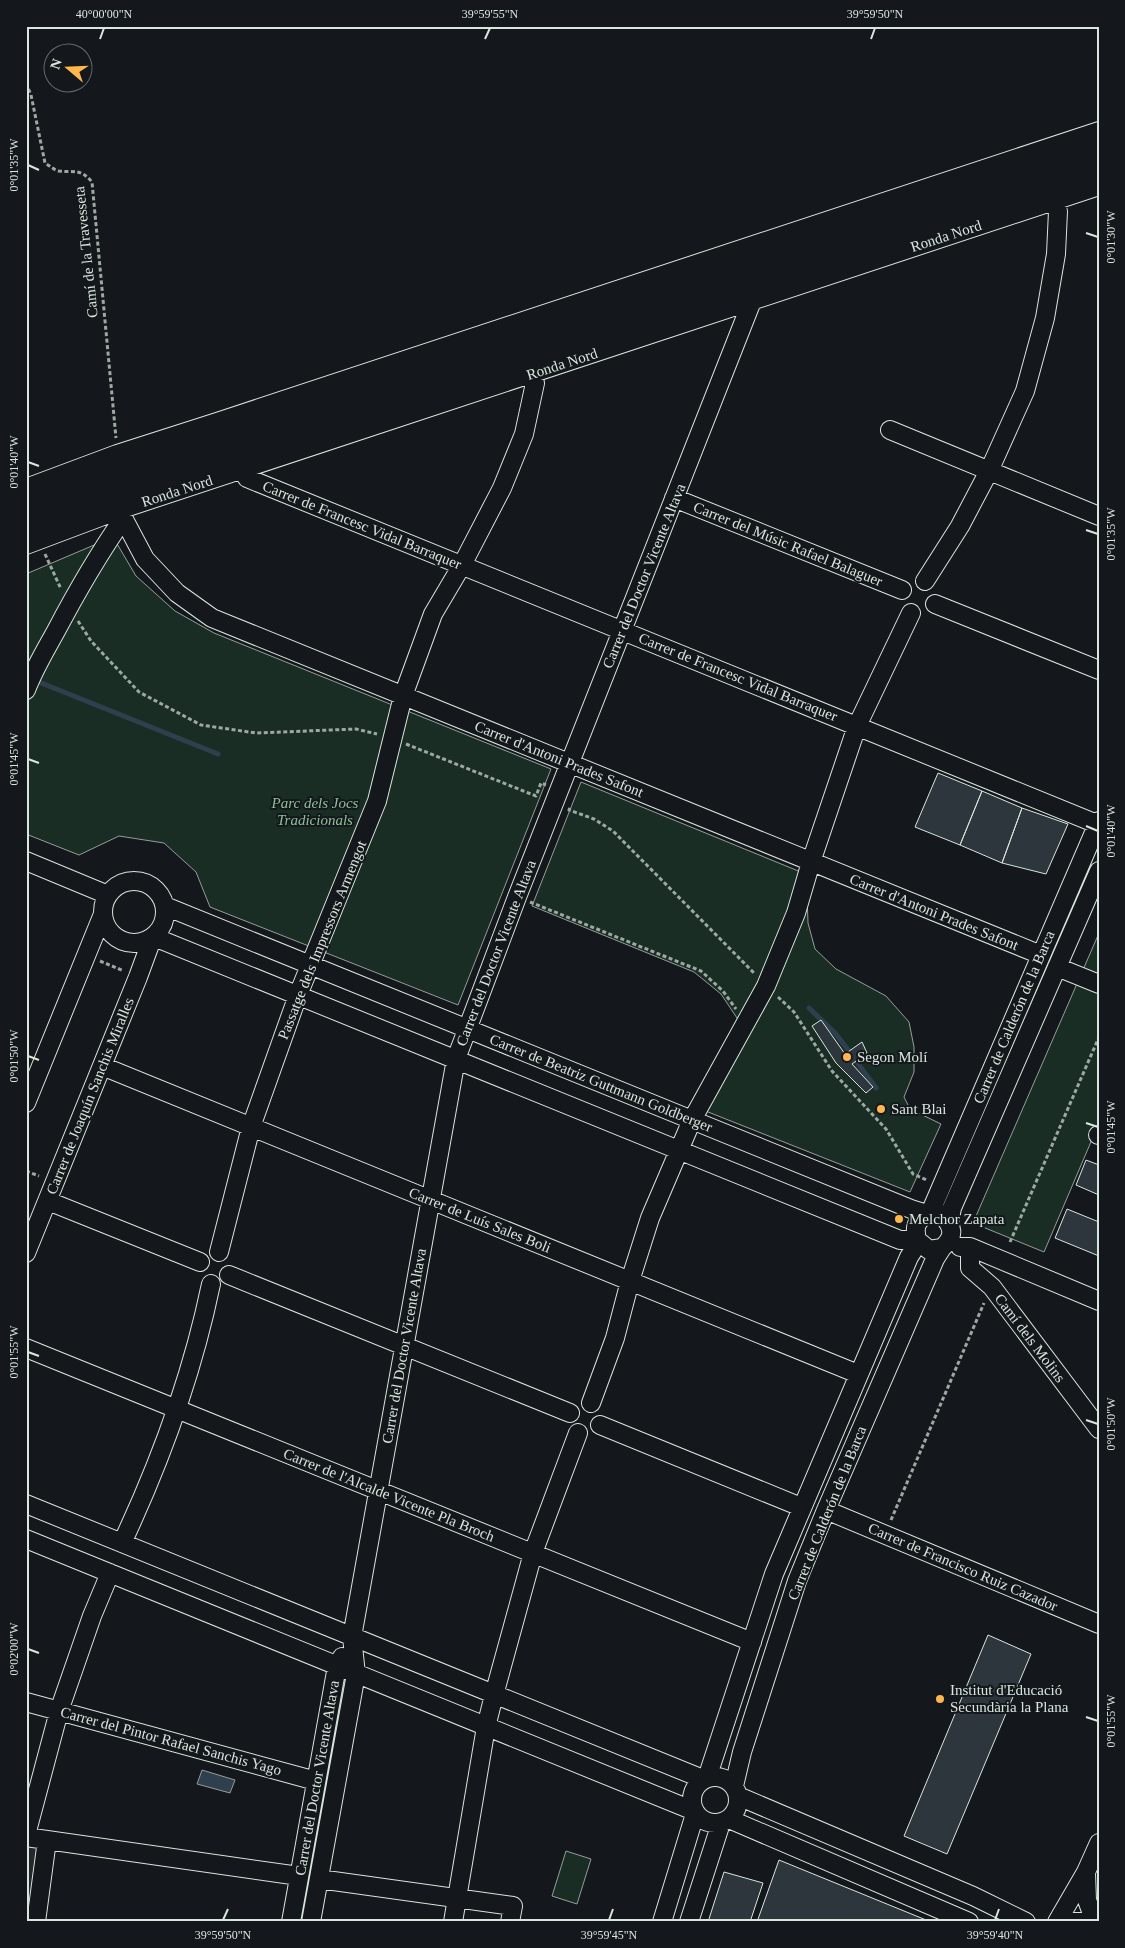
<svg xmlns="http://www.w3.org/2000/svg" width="1125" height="1948" font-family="Georgia,serif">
<rect width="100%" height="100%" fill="#14181c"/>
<path fill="#1a2d24" stroke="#939e99" d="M113 537 136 576 175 611 214 633 551 769 458 1005 210 907 196 872 164 843 119 836 79 855 26 834V574Z
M581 782 813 877 807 895 808 923 815 949 836 969 886 996 909 1022 914 1047V1072L904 1097 910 1109 941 1124 910 1192 693 1106 739 1021 721 994 694 972 532 906Z
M1099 933V1123L1044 1252 973 1223Z
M566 1851 591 1859 577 1904 552 1896Z"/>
<path fill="#24282b" stroke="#939e99" d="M26 1843 53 1847 43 1922H26Z"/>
<path fill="#2f3f4d" stroke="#939e99" d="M202 1770 235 1780 230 1793 197 1784Z"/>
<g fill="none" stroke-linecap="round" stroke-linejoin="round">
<path stroke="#2f3f4d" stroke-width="5" d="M34 680 218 754
M809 1008 835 1033 849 1051
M856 1061 876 1088"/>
</g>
<path fill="#2c363c" stroke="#d8e6dc" d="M938 773 982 791 960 845 915 827Z
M982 791 1022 808 1002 863 960 845Z
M1022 808 1068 824 1046 874 1002 863Z
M821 1020 845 1054 862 1042 867 1053 852 1064 873 1087 866 1093 836 1063 812 1026Z
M1086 1160 1099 1165V1195L1076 1185Z
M1067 1209 1099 1222V1256L1055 1238Z
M988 1635 1031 1654 947 1854 904 1836Z
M779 1860 931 1922H757Z
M724 1872 763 1883 750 1922H708Z"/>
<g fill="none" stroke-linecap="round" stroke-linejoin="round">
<defs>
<path id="minor" d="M890 430 1099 516
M243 470 247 478 1097 824
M26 488 117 454 220 421 1099 131
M674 498 902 590
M119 510 145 559 177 593 212 618 1041 955
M26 545 119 510 1099 186
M925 581 960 526 989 471 1025 391 1045 318 1056 254 1058 211
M935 604 1099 670
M26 690C34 669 45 651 56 631 76 593 98 555 123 519
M26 861 108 895
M103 912a31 31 0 1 1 62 0a31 31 0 1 1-62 0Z
M165 906 911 1209 927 1214H941C953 1226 956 1236 942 1248L929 1250 917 1240C914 1227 916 1221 927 1214
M154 937 900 1240H917
M1057 967 1099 984
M102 1066 858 1374
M26 1103 103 914
M1098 1135H1099
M48 1201 200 1262
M930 1213 1099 821
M949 1223 952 1208 1099 871
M960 1247H970L1099 1301
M970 1247V1268L992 1287 1099 1429
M219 1252 251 1127 298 995 377 801 403 696 433 614 462 565 502 488 524 434 535 383
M26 1253 138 977 152 939
M229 1275 570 1413
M26 1348 752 1642
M591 1403 615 1338 630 1281 650 1218 692 1120 766 986 796 913 811 862 857 726 911 613
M600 1425 801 1507
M26 1504 703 1779
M826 1510 1099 1624
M26 1539 694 1811
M122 1543C162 1458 192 1376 211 1284
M26 1702 316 1781
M692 1800a23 23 0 1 1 46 0a23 23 0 1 1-46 0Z
M707 1778 774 1574 909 1257 918 1243
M734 1786 742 1752 797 1581 826 1510 935 1259 942 1248
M738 1796 973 1896 1026 1922
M729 1819 969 1922
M26 1835 59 1711 92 1616 110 1573
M26 1837 299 1876
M1086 1873 1087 1900 1095 1922
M319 1879 513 1906 510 1922
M36 1922 47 1840
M291 1922 337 1666 342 1657
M311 1922 356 1674 352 1637 456 1059 517 897 752 301
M453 1922 486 1727 494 1695 533 1553 578 1433
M662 1922 695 1814
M689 1922 721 1823
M1057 1922 1086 1872 1099 1843
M1069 1922H1081"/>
<path id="major" d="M26 505 121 469 1099 147
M26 527 127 490 236 453 1099 169"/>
</defs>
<use href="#minor" stroke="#d8e6dc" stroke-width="20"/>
<use href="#major" stroke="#d8e6dc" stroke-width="25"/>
<path stroke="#9da8a2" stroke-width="3" stroke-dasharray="4 2.5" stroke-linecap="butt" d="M26 83 31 95 45 163C50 166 54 170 59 171 75 173 80 168 92 182L116 438
M45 554 61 589
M78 621 91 641 139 692 201 725 256 733 356 729 377 734
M406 744 536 796 541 783 546 785
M570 808 569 810 594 819 613 831 754 973
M530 902 701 971 723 991 736 1009
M100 961 124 971
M778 997 794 1012 832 1071 886 1129 913 1174 927 1180
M26 1171 39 1176
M1010 1242 1099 1037
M891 1520 984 1303"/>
<use href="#minor" stroke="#14181c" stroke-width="18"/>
<use href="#major" stroke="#14181c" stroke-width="22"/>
</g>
<path fill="none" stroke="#d8e6dc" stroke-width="2" d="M100 39 104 28M485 39 490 28M871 39 875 28M28 165 39 170M1086 233 1098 237M28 462 39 466M1086 530 1098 534M28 759 39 763M1086 826 1098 831M28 1056 39 1060M1086 1123 1098 1127M28 1352 39 1356M1086 1420 1098 1424M28 1649 39 1653M1086 1717 1098 1721M223 1920 228 1909M609 1920 613 1909M995 1920 999 1909"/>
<g fill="#ffb74d" stroke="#14181c" stroke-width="2">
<circle cx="847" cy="1057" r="5"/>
<circle cx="881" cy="1109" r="5"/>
<circle cx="899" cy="1219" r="5"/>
<circle cx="940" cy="1699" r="5"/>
</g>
<g text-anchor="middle" stroke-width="4" stroke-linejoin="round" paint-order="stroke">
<g font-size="15" fill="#d8e6dc" stroke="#14181c">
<text transform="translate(946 236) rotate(-18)" y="5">Ronda Nord</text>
<text transform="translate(86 252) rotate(-96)" y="5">Camí de la Travesseta</text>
<text transform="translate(562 364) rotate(-18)" y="5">Ronda Nord</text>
<text transform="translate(177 491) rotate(-18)" y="5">Ronda Nord</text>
<text transform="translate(362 525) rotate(22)" y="5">Carrer de Francesc Vidal Barraquer</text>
<text transform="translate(788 544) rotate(22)" y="5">Carrer del Músic Rafael Balaguer</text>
<text transform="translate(644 576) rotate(-68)" y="5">Carrer del Doctor Vicente Altava</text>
<text transform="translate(738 677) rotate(22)" y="5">Carrer de Francesc Vidal Barraquer</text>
<text transform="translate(559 759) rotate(22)" y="5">Carrer d'Antoni Prades Safont</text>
<text transform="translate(934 912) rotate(22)" y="5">Carrer d'Antoni Prades Safont</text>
<text transform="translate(322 940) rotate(-68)" y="5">Passatge dels Impressors Armengot</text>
<text transform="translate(496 953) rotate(-69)" y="5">Carrer del Doctor Vicente Altava</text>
<text transform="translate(1014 1017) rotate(-67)" y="5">Carrer de Calderón de la Barca</text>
<text transform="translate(601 1083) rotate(22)" y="5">Carrer de Beatriz Guttmann Goldberger</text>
<text transform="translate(90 1096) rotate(-68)" y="5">Carrer de Joaquín Sanchis Miralles</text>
<text transform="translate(480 1220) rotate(22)" y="5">Carrer de Luís Sales Boli</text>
<text transform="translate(1030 1338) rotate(53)" y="5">Camí dels Molins</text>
<text transform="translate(404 1346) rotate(-80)" y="5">Carrer del Doctor Vicente Altava</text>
<text transform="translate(389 1495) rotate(22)" y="5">Carrer de l'Alcalde Vicente Pla Broch</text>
<text transform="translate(827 1513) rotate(-68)" y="5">Carrer de Calderón de la Barca</text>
<text transform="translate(963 1567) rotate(23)" y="5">Carrer de Francisco Ruiz Cazador</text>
<text transform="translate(171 1741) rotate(15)" y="5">Carrer del Pintor Rafael Sanchis Yago</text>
<text transform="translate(317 1778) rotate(-80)" y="5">Carrer del Doctor Vicente Altava</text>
</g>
<g font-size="15" font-style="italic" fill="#8ac095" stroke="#14181c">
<text x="315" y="808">Parc dels Jocs<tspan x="315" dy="17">Tradicionals</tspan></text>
</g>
<g font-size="15" fill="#d8e6dc" stroke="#14181c" text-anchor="start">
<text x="857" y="1062">Segon Molí</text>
<text x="891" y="1114">Sant Blai</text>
<text x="909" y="1224">Melchor Zapata</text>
<text x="950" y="1695">Institut d'Educació<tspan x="950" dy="17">Secundària la Plana</tspan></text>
</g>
</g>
<rect width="1125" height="1948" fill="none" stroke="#14181c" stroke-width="55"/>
<g transform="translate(68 68) rotate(289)"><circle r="24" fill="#14181c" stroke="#626a69"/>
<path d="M0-4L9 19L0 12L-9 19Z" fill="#ffb74d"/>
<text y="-8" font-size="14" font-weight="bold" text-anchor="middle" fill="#d8e6dc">N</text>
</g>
<rect x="28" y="28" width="1070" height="1892" fill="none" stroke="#d8e6dc" stroke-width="2"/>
<g font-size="12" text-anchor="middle" fill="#d8e6dc">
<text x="104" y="18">40°00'00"N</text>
<text x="490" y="18">39°59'55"N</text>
<text x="875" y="18">39°59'50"N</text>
<text transform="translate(14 165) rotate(-90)" y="4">0°01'35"W</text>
<text transform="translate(1111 237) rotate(-90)" y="4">0°01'30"W</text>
<text transform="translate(14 462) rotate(-90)" y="4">0°01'40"W</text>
<text transform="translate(1111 534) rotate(-90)" y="4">0°01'35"W</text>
<text transform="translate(14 759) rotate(-90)" y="4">0°01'45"W</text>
<text transform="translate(1111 831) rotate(-90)" y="4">0°01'40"W</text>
<text transform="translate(14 1056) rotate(-90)" y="4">0°01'50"W</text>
<text transform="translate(1111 1127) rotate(-90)" y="4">0°01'45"W</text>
<text transform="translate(14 1352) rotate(-90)" y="4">0°01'55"W</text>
<text transform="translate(1111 1424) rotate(-90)" y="4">0°01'50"W</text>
<text transform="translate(14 1649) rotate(-90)" y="4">0°02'00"W</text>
<text transform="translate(1111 1721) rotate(-90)" y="4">0°01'55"W</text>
<text x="223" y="1939">39°59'50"N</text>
<text x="609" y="1939">39°59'45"N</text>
<text x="995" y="1939">39°59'40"N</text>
</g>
</svg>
